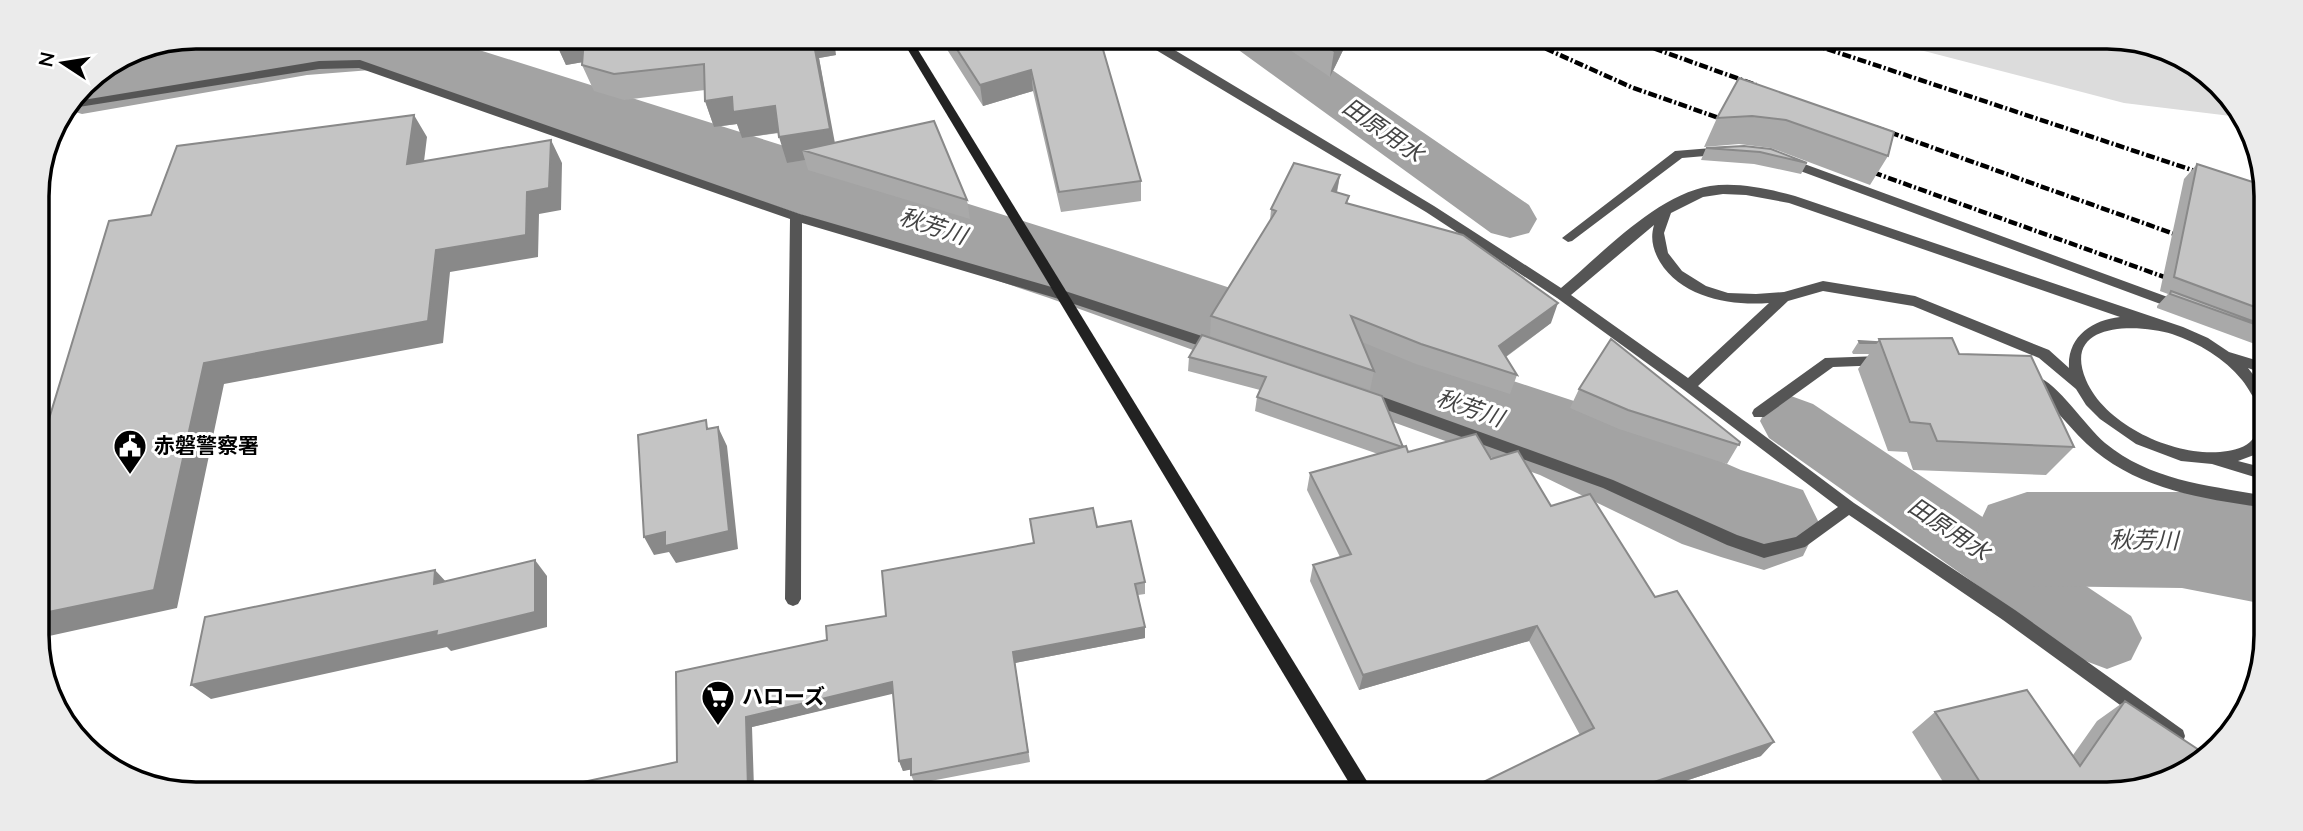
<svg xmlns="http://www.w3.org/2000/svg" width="2303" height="831" font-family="Lato,'Noto Sans JP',sans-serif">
<rect width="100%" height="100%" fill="#fff"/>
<path fill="#dcdcdc" d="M1897 44 2158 45 2227 91 2239 117 2124 103Z"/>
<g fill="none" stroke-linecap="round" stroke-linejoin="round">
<path fill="#a3a3a3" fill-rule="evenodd" d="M1233 41H1290L1529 205 1537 219 1529 233 1510 238 1491 233 1240 51Z
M1791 396 1813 404 2131 616 2142 638 2131 660 2107 669 2083 660 1769 438 1760 421 1769 404Z"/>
<path fill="#a3a3a3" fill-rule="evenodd" d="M229 37 441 38 1115 250 1577 402 1614 415 1741 470 1803 490 1819 523 1803 556 1764 570 1721 557 1682 544 1540 475 1049 298 371 70 307 75 82 114 65 109 91 76 129 53Z
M2027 492H2182L2260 507 2259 603 2182 588 2027 586 1988 573 1972 539 1988 505Z"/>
<path fill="#555" fill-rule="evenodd" d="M1141 41H1155L1173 49 1434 206 1561 288C1602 254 1656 195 1710 186 1738 182 1769 189 1795 196L2183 327 2208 338 2229 352 2262 362V373L2248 368 2262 386V404C2253 401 2249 388 2242 380 2224 358 2199 343 2172 334 2138 324 2061 321 2086 380 2105 425 2173 456 2220 452 2230 451 2242 449 2250 442 2255 437 2255 434 2261 432V449L2254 455 2238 461 2261 467V479L2212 464 2181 461 2136 444 2100 419 2086 405 2076 389 2039 358 1913 306 1823 291 1788 301 1698 386 1854 503 2015 610 2183 730 2185 736 2183 742 2177 744 2171 742 2003 620 1849 515 1805 547 1764 558 1727 545 1603 488 1362 401 1360 397 1362 393H1372L1613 480 1737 535 1764 544 1796 537 1838 507 1684 390 1557 298 1426 212ZM1723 194 1746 195 1789 203 2120 317C2092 320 2067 337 2069 368L2049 350 1915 296 1823 281 1784 292 1756 294 1728 293 1706 286 1682 271 1668 253 1664 233 1671 213 1703 197ZM1654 225C1650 239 1653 250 1660 262 1682 298 1731 306 1769 303L1688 378 1571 295Z
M360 60 800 214 1062 290 1220 342 1222 346 1215 351 1059 299 802 223 801 599 798 604 793 606 788 604 785 599 790 219 359 68 319 69 66 109 71 102 319 61Z
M1724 147 1728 148V154L1682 158 1572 241 1568 242 1562 238 1675 151Z
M1788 158 2184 303 2186 306 2179 311 2174 309 1784 165V159Z
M1880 356 1885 357 1887 361 1885 365 1833 367 1764 417H1754L1752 413 1754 409 1825 358Z
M2036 376C2058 383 2085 426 2105 443 2150 480 2205 485 2261 495L2260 507C2203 499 2141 489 2095 451 2071 431 2054 405 2031 385L2029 381 2031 377Z"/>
<path fill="#222" fill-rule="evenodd" d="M902 40H912L1373 791H1354Z"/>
<path stroke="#000" stroke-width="4.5" stroke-dasharray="9 2.5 2 2.5" stroke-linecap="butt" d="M1531 42 1631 87 1736 124
M1639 43 1756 85
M1812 44 2210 176
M1875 127 2191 240
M1858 167 2181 283"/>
</g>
<path fill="#a9a9a9" d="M554 38 836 55 819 58 834 143 967 200 970 219 808 170 805 160 787 163 779 133 742 138 737 124 714 127 705 101V90L624 100 594 91 582 65 583 62 566 65Z
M941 40H1040L1141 181V201L1061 212 1033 91 983 106Z
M1281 41 1347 42 1330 77 1281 44Z
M1739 78 1888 156 1870 185 1771 148 1739 144 1704 147 1717 118Z
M1744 146 1807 163 1801 174 1754 164 1701 160 1706 148Z
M2197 164 2265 186 2263 347 2157 308V306L2168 294 2160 291 2184 179Z
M1340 175 1337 193 1349 196 1347 204 1551 323 1506 357 1517 375 1510 394 1416 364 1362 342 1374 371 1370 390 1210 336 1211 316 1270 221 1271 209Z
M1202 335 1403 447 1408 452 1491 459 1551 506 1655 597 1761 756 1652 792 1465 791 1580 735 1529 641 1359 690 1310 581 1313 565 1340 557 1307 490 1310 473 1378 454 1255 411 1257 397 1260 390 1188 371 1189 357Z
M1879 339 1959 354 2074 447 2046 475 1913 470 1907 452 1888 451 1858 369 1869 354H1853L1852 352 1859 341 1877 342Z
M1579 389 1740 442 1727 464 1619 429 1570 408Z
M1034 543 1145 582V594L1138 595 1145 627V638L1015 663 1030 762 915 784 911 775V769L903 771 899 761 893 693 752 727 677 762 827 640 886 616Z
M2125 701 2117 794 1950 793 1912 732 1935 712 2073 755 2097 721Z"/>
<path fill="#898989" d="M196 37H210L144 47Z
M586 38 595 60 566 65 554 39Z
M813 39H834L836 55 819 58 837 154 802 150 805 160 787 163 779 137Z
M1339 42H1347L1330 77 1334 51Z
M137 48 136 52 127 54 135 49Z
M1031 70 1033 91 983 106 980 85Z
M732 97 775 106 782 132 742 138 737 124 714 127 705 101Z
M414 115 427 137 421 186 407 164Z
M551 140 562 163 561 210 539 214 538 257 450 272 443 343 224 384 177 608 40 638 39 614 204 363 436 250 527 192Z
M1340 175 1336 195 1332 191Z
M1558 303 1551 323 1493 366 1499 346Z
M718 427 727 446 738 549 676 563 669 552 654 555 644 537Z
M535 560 547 576V627L451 651 447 647 211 699 191 685Z
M435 570 449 585 434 584Z
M1537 626 1529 641 1359 690 1363 675Z
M1145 627V638L1015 663 1030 762 1013 652Z
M892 682 896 693 752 727 754 788H748L746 717Z
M1774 742 1761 756 1652 792H1624Z
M911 759 914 769 903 771 899 761Z"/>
<path fill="#c4c4c4" stroke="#898989" stroke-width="2" d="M584 38 813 39 830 129 779 137 775 106 733 112 732 97 705 101 704 64 614 74 582 65Z
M951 40H1040L1042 44 1053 40 1097 41 1102 46 1141 181 1059 192 1031 70 980 85Z
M1318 42H1339L1334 51Z
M1739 78 1894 132 1888 156 1786 120 1752 116 1717 118Z
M414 115 407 164 551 140 549 188 527 192 526 235 436 250 428 321 204 363 154 590 39 614V452L109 221 151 215 177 146Z
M934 121 967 200 802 150Z
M1744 146 1771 149 1807 163 1760 152 1706 148Z
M1294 163 1340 175 1332 191 1349 196 1346 203 1463 235 1558 303 1499 346 1517 375 1421 344 1351 316 1374 371 1211 316 1276 211 1271 209Z
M2197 164 2265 186 2263 310 2174 277Z
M2171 291 2263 325V327L2170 294Z
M1202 335 1382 396 1403 447H1402L1257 397 1266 377 1189 357Z
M1952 338 1959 354 2031 356 2074 447 1937 441 1930 424 1910 422 1879 339Z
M1611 339 1740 442 1739 445 1628 410 1579 389Z
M1859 341 1877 342 1876 343H1860Z
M706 420 707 429 718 427 729 531 665 546V532L644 537 638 435Z
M1476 434 1491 459 1518 451 1551 506 1590 494 1655 597 1677 591 1774 742 1624 792 1465 791 1594 728 1537 626 1363 675 1313 565 1351 554 1310 473 1406 446 1408 452Z
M1093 508 1097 527 1131 521 1145 582 1135 584 1145 627 1013 652 1028 752 911 775V759L899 761 892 682 746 717 748 788H555L677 762 676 672 827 640 826 626 886 616 882 571 1034 543 1030 519Z
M535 560V612L436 636 437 631 191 685 205 617 435 570 434 584Z
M2027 690 2080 766 2125 701 2208 756 2204 761 2117 794 1987 793 1935 712Z"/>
<defs>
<symbol id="civic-pin" viewBox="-11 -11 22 30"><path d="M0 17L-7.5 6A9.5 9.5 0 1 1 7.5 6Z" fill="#000" stroke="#fff"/><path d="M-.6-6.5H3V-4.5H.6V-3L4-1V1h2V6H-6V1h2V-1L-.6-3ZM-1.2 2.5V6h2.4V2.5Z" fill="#fff"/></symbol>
<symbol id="supermarket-pin" viewBox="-11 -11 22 30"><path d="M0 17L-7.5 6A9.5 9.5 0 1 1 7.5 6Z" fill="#000" stroke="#fff"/><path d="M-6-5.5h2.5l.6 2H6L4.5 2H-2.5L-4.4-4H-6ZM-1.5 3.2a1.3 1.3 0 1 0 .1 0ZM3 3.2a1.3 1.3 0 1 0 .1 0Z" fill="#fff"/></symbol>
</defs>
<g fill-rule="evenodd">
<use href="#civic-pin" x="111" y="427" width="38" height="52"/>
<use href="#supermarket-pin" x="699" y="678" width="38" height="52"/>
</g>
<g text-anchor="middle" stroke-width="6" stroke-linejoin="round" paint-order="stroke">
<g font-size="21" font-weight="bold" fill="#000" stroke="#fff" text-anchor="start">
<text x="154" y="453">赤磐警察署</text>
<text x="742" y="704">ハローズ</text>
</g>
<g font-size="23" font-style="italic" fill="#444" stroke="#fff">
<text transform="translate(1383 130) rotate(35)" y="8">田原用水</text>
<text transform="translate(933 226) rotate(18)" y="8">秋芳川</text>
<text transform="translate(1470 408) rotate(19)" y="8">秋芳川</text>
<text transform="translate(1949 529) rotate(34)" y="8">田原用水</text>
<text transform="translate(2144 540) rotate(1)" y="8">秋芳川</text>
</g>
</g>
<path d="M0 0H2303V831H0ZM196 49H2107A147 147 0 0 1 2254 196V635A147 147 0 0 1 2107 782H196A147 147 0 0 1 49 635V196A147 147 0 0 1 196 49Z" fill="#ebebeb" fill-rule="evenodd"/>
<path fill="none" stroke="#000" stroke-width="3.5" d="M196 49H2107A147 147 0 0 1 2254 196V635A147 147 0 0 1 2107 782H196A147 147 0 0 1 49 635V196A147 147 0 0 1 196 49Z"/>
<g transform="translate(63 63) rotate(282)" stroke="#ffffff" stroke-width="5" paint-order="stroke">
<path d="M0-5L12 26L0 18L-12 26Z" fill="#000000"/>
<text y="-10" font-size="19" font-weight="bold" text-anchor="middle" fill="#000000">N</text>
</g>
</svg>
